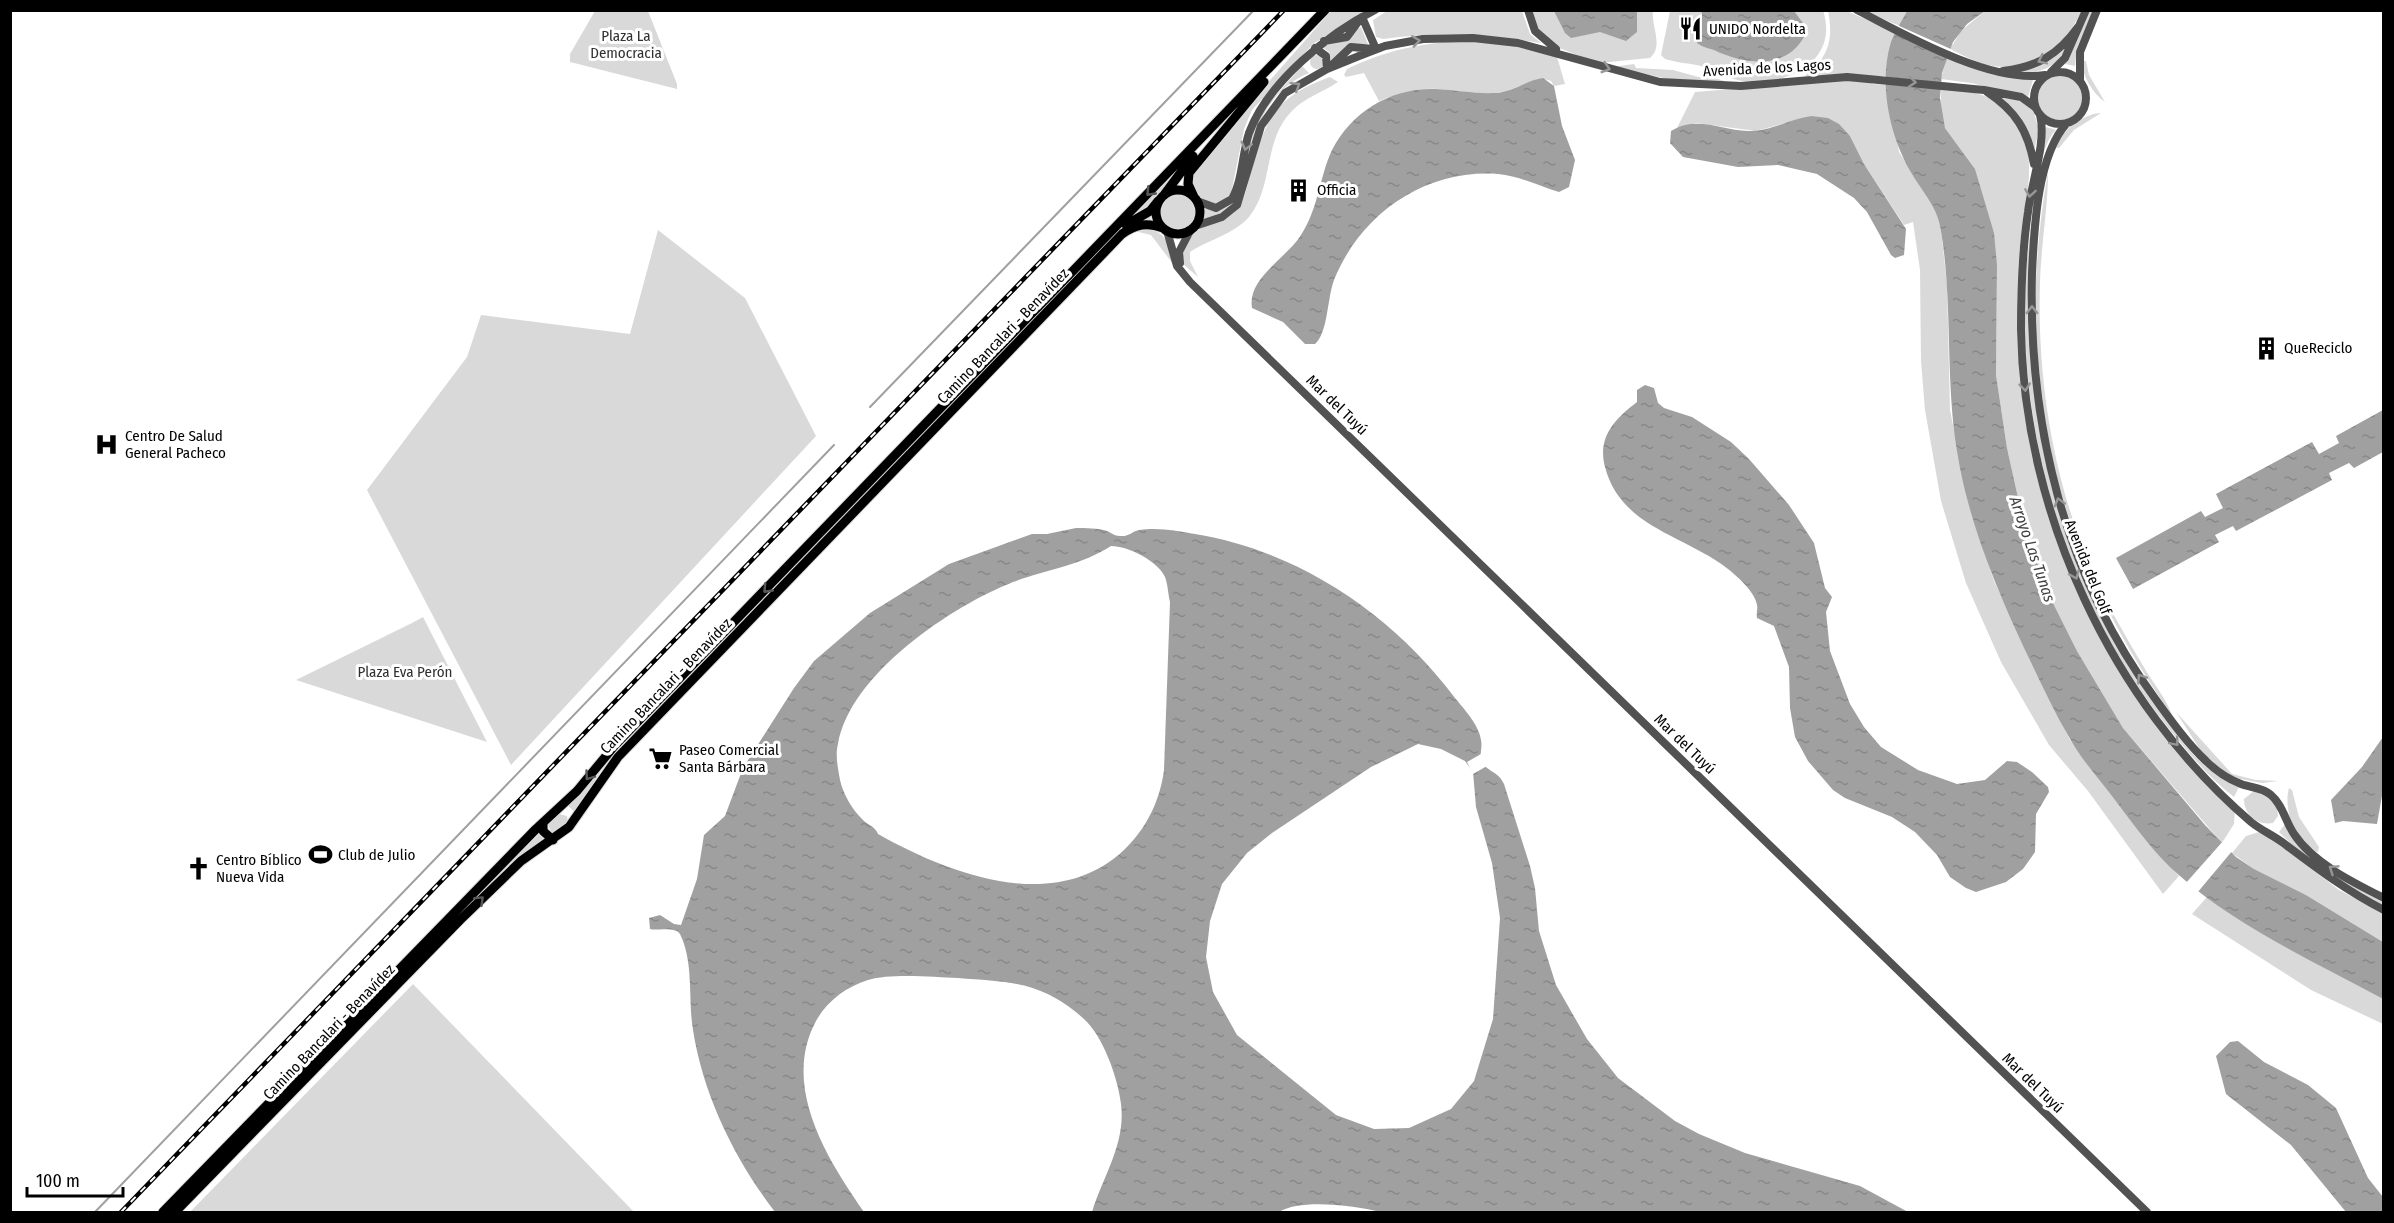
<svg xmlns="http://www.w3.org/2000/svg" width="2394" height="1223" font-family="'Fira Sans Condensed',sans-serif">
<defs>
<pattern id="water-ripples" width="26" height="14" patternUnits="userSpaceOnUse" patternTransform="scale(1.5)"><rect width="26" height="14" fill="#a0a0a0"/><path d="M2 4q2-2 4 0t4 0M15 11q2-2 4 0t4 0" fill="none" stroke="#888"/></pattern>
</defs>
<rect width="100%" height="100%" fill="#fff"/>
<path fill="#d9d9d9" d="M1823 10C1839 60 1791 84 1749 82 1732 81 1717 71 1701 66 1689 63 1677 63 1665 59L1661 55 1670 11Z
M595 11H648L677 84V89L570 62V54Z
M1331 11H1366L1313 44 1252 110 1244 129 1231 194 1217 205 1202 203 1192 189 1191 178 1242 112Z
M1387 11H1522L1530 34 1541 43C1487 34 1437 32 1383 39L1376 37 1373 20Z
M1531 11H1653C1651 26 1664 46 1650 58L1599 63 1589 60 1557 47 1538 31Z
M1828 11H1847L1896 33 1888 76H1805C1828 58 1834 40 1828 11Z
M1863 11H1907L1900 26Z
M1985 11H2081C2065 49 2028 76 1984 64 1973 61 1961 54 1950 49L1961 31Z
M2089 11H2093L2077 48 2075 66 2065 64Z
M1361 27 1368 44 1354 45 1331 61 1329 52 1322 47Z
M1462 41 1508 44 1557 57 1565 84 1554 86 1551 81C1535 75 1518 89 1502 92 1480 97 1460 90 1438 89 1417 88 1398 93 1379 101L1364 73 1346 77 1344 75 1347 69C1384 51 1420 43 1462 41Z
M2066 47C2057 68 2042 73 2019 72Z
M1310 62a7 7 0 1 1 14 0a7 7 0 1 1-14 0Z
M1947 56 2021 79 2033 80 2028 97 1971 83 1941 79Z
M2081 61H2086L2089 75 2105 102C2092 93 2083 76 2081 61Z
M1634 64 1636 68 1673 70 1702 78 1704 74 1727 82 1668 79 1612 67Z
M1302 66 1309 73C1270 89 1255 126 1245 165 1242 176 1240 190 1234 200 1228 211 1215 216 1204 220V209H1221L1233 199 1255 126 1269 103Z
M2037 97a23 23 0 1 1 46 0a23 23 0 1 1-46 0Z
M1330 77 1338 82C1322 93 1305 97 1291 112 1263 141 1274 186 1249 217 1234 234 1208 240 1190 252V261L1198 277 1183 264 1181 254C1186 246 1189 237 1197 231 1209 222 1226 222 1237 209 1245 200 1247 186 1250 175 1266 119 1274 97 1330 77Z
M1827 81H1872V84L1888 85 1899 152 1932 202 1940 220 1947 285 1950 410 1968 501 1994 581 2070 740 2147 842 2179 876 2163 894 2088 791 2049 745 2001 662 1966 583 1941 501 1925 410 1921 361 1920 270 1913 222 1904 225 1864 164 1850 136 1811 116 1756 131 1696 123 1677 128 1695 92Z
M1941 89C1980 89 2012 100 2025 142 2035 171 2024 206 2021 236 2018 263 2017 291 2018 318 2026 460 2057 577 2137 696 2146 710 2159 722 2169 734 2191 759 2213 784 2235 809L2234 824 2222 843 2123 728 2077 651 2046 589 2023 520 2007 448 1996 375 1997 265 1975 169 1945 128 1941 114Z
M1998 97 2016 99 2033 110 2039 130 2034 151 2030 141Z
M2101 113 2074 130 2059 148 2052 147C2064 131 2081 114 2101 113Z
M2046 127 2056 130C2037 149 2036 200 2033 226 2017 400 2052 553 2151 698 2174 732 2200 772 2239 787L2234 797C2208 777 2187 751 2166 725 2071 604 2022 451 2025 298 2026 239 2038 184 2046 127Z
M1185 157C1171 182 1156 204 1131 217Z
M2048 172C2048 209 2041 245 2040 282 2037 376 2052 471 2087 559 2102 596 2122 630 2142 664 2152 682 2165 696 2172 715 2053 547 2012 376 2048 172Z
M1160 212a18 18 0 1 1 36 0a18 18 0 1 1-36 0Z
M1150 214 1151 221 1118 233 663 703 602 769 575 812 568 806 612 753 1117 232Z
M1146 228C1169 234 1167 243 1173 264L1151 235 1134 231Z
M658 230 745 298 816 436 511 765 367 490 467 357 481 315 630 334Z
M423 617 487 742 296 680 412 623Z
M2176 712 2232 774 2256 780 2278 781 2262 783 2235 778 2223 772 2201 751Z
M2289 788 2292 790 2299 817 2319 847 2318 852C2295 848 2283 808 2289 788Z
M2254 791C2267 795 2278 801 2278 816L2273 823C2257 826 2244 814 2244 799Z
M559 814 567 816 568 823 552 833 548 825Z
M2286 823C2302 863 2348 883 2383 902V906L2354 890 2304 856 2279 832Z
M2259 832 2267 835 2339 890 2383 913V942L2306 895 2254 869 2232 853 2246 836Z
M540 833 544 841 506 868 167 1212 448 922Z
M2207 897 2267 935 2383 999V1024L2311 990 2192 914Z
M413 984 634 1212H190Z"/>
<path fill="url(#water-ripples)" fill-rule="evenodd" d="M1554 11H1637V32L1626 41 1600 32 1571 38 1565 33Z
M1702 11H1794L1803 23 1804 37C1785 71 1743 64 1714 50 1708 48 1702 47 1697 43Z
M1907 11H1985L1967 24 1953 42 1942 73 1940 98 1945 128 1975 169 1994 233 1997 265 1996 375 2007 448 2023 520 2046 589 2077 651 2123 728 2205 825 2236 857 2254 869 2306 895 2383 942V999C2315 962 2239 928 2180 876 2156 856 2137 829 2118 804 2102 782 2082 761 2069 737 2053 710 2040 681 2026 652 1996 588 1968 521 1957 451 1945 378 1953 304 1941 231 1938 208 1924 194 1912 174 1890 138 1878 84 1891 42 1895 31 1902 21 1907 11Z
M1543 78 1554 86 1562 126 1575 160 1569 187 1559 192C1539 186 1520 176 1498 174 1426 169 1361 213 1334 280 1327 299 1328 333 1315 344H1305L1283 322 1252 308C1247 278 1286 259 1301 235 1319 207 1319 178 1332 150 1352 111 1392 87 1436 89 1457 90 1475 94 1495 93 1513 92 1527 80 1543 78Z
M1811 116 1828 118 1839 124 1850 136 1864 164 1906 229 1904 255 1895 258 1891 255 1867 212 1854 198 1817 174 1778 165 1738 167 1683 157 1670 143 1671 131C1697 115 1721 130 1748 131 1770 132 1789 119 1811 116Z
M1645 385 1654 388 1658 403 1664 408 1692 417 1731 442 1749 459 1789 505 1814 543 1825 588 1832 597 1826 612 1830 651 1850 704 1864 727 1881 747 1918 770 1957 784 1985 780 2007 761 2017 762 2032 772 2048 787 2049 792 2036 814 2035 852 2023 869 2006 882 1976 892 1966 888 1950 877 1937 855 1915 832 1892 817 1845 798 1833 790 1808 761 1795 737 1790 708 1789 667 1774 626 1757 618C1756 613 1758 609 1757 605 1755 592 1738 577 1728 569 1685 535 1621 528 1605 467 1597 437 1615 419 1637 402V390Z
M2383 410V452L2354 468 2349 463 2329 473 2332 480 2236 531 2233 526 2215 535 2219 542 2133 589 2116 558 2201 511 2205 517 2223 508 2216 494 2312 442 2319 454 2339 443 2336 436Z
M1076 528C1086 528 1098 528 1107 531 1112 533 1114 536 1120 536 1129 537 1132 531 1140 530 1157 527 1179 531 1195 534 1299 551 1392 614 1455 698 1464 709 1479 725 1481 740 1483 750 1477 758 1485 766 1493 774 1498 772 1504 784L1530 866 1535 888 1539 931 1556 985 1587 1039 1618 1078 1675 1121 1699 1134 1745 1153 1860 1186 1908 1212H1381C1356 1206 1301 1198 1279 1212H1092C1103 1176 1126 1144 1121 1104 1118 1078 1103 1036 1084 1019 1041 981 1010 982 958 978 934 977 890 973 868 980 846 987 827 1001 816 1021 781 1086 827 1159 864 1212H775C735 1160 703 1095 693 1030 688 1000 694 962 680 934 675 926 657 931 650 929L649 918 660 915 674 924 681 925 697 879 704 835 725 816 743 768 794 688 814 661 870 613 949 564 1032 534H1047ZM1111 546C1128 546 1158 561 1165 577 1168 585 1168 594 1170 602L1164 770C1160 801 1146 829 1124 850 1055 915 949 874 878 834 875 826 867 825 862 819 852 809 843 794 840 780 838 768 835 755 838 744 850 674 952 606 1013 582 1045 570 1082 565 1111 546ZM1418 744 1441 749 1465 761 1473 772 1476 807 1492 863 1500 918 1493 1019 1474 1081 1451 1109 1409 1128 1374 1129 1336 1115 1237 1035 1213 992 1206 957 1210 921 1222 884 1247 853 1272 833 1371 767Z
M2383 737V790L2377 824 2343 821 2335 823 2331 800 2362 767Z
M2238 1041 2264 1062 2308 1085 2336 1108 2368 1178 2383 1197V1212H2346L2291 1145 2226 1094 2216 1056 2230 1042Z"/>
<path fill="#fff" d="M1897 25 1953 50 1950 57 1893 32Z
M1481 754 1487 766 1473 774 1467 762Z
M2224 840 2233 850 2197 893 2185 884Z"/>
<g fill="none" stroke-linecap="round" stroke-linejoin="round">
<path stroke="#a0a0a0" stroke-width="2" d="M870 407 1254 10
M95 1212 834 445"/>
<defs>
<path id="major" d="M1156 212a22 22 0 1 1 44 0a22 22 0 1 1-44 0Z
M1164 195 1193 156
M1194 197 1188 184 1189 173 1264 82
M1126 225 1150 211 1158 201
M543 823V831L553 840
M163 1212 536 829 577 791 616 744 1325 10
M175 1212 460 920 521 861 569 827 618 757 1122 234C1136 224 1147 222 1163 228"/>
</defs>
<use href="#major" stroke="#dbdbdb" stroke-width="11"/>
<path stroke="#525252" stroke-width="8" d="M1528 10 1535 31 1556 49
M1857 10C1905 35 1991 84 2045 75
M1362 17 1376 49
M1324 41 1347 37 1361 18
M1315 48 1326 56 1327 69
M1331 66 1351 47 1374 49
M2003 71C2037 67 2058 55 2078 27
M2034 98a26 26 0 1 1 52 0a26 26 0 1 1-52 0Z
M2051 72 2065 58 2086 10
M2080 80V52L2097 10
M1987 92C2016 111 2028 131 2034 164
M2040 115C2047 141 2031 184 2028 212 2022 251 2021 290 2021 329 2024 513 2111 702 2251 822 2262 831 2275 836 2286 845 2319 870 2347 891 2384 910
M2067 123C2037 155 2034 230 2032 273 2028 424 2064 574 2154 697 2170 719 2186 742 2206 761 2216 771 2228 779 2241 784 2251 788 2262 787 2271 795 2283 805 2285 821 2294 834 2313 863 2354 883 2384 898
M1197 201 1216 208 1232 199C1243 179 1242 154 1249 133 1268 82 1329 33 1375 10
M1195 226 1222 217 1237 205 1261 126 1285 93 1327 69 1359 56 1385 46 1423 39 1473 38 1518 43 1660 82 1741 86 1847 77 1984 90 2021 97 2035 107
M1167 231 1177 266 1190 282 2147 1212
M1180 263 1179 252 1190 231"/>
<use href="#major" stroke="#000" stroke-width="9"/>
<defs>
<path id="rail" d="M121 1212 1284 10"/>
</defs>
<use href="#rail" stroke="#000" stroke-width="4.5"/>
<use href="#rail" stroke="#fff" stroke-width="2" stroke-dasharray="7" stroke-linecap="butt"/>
</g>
<defs><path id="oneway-chevron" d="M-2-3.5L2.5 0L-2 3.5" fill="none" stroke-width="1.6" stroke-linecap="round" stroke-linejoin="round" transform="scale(1.5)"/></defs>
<g stroke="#979797">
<use href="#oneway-chevron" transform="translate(1416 41) rotate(-8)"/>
<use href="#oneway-chevron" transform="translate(2042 60) rotate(154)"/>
<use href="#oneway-chevron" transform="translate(1606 68) rotate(17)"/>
<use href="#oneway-chevron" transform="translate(1912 82) rotate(5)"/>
<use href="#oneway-chevron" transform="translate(1296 86) rotate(-32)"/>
<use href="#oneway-chevron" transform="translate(1246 146) rotate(104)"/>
<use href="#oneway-chevron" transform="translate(2030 193) rotate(99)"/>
<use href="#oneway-chevron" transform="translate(2032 310) rotate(-90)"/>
<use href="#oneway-chevron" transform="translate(2025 387) rotate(84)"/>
<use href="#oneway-chevron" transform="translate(2059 502) rotate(-106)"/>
<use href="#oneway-chevron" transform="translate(2075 575) rotate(67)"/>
<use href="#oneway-chevron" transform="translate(2141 678) rotate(-123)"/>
<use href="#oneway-chevron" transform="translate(2175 742) rotate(50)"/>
<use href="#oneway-chevron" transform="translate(2333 869) rotate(-146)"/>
</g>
<g stroke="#595959">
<use href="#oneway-chevron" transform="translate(1150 192) rotate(134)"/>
<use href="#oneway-chevron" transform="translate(767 589) rotate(134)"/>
<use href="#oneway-chevron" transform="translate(589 776) rotate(126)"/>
<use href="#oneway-chevron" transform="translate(480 900) rotate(-44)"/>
</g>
<defs>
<symbol id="restaurant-bare" viewBox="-9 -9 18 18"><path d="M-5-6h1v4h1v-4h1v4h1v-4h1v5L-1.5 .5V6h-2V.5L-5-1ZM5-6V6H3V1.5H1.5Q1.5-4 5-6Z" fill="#000" stroke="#fff" stroke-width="2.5" paint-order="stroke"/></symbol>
<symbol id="building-bare" viewBox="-9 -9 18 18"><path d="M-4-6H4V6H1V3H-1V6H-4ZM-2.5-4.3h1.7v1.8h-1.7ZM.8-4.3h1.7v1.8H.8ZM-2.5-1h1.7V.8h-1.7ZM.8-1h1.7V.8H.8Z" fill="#000" stroke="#fff" stroke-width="2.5" paint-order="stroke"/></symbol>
<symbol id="hospital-bare" viewBox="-9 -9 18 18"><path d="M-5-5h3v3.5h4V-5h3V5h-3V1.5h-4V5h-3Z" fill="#000" stroke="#fff" stroke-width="2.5" paint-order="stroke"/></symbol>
<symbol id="supermarket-bare" viewBox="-9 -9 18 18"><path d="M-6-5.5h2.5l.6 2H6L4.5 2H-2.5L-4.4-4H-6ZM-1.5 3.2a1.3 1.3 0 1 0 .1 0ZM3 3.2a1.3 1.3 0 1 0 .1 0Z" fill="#000" stroke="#fff" stroke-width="2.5" paint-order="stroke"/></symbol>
<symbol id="stadium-bare" viewBox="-9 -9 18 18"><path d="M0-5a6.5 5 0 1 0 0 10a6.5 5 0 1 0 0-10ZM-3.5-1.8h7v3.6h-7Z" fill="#000" stroke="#fff" stroke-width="2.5" paint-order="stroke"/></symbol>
<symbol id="church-bare" viewBox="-9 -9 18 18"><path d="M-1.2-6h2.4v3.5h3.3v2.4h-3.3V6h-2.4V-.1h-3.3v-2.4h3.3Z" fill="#000" stroke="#fff" stroke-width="2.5" paint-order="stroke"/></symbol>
</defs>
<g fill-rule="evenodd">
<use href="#restaurant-bare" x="1674" y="12" width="33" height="33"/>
<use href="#building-bare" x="1282" y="174" width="33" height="33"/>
<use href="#building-bare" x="2250" y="332" width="33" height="33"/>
<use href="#hospital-bare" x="90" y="428" width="33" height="33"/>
<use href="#supermarket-bare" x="644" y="742" width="33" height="33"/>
<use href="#stadium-bare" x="304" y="838" width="33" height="33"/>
<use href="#church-bare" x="182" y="852" width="33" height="33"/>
</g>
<g text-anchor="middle" stroke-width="6" stroke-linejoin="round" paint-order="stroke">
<g font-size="15" fill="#000" stroke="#fff" text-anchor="start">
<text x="1709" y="34">UNIDO Nordelta</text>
<text x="1317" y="195">Officia</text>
<text x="2284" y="353">QueReciclo</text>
<text x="125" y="441">Centro De Salud<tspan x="125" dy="17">General Pacheco</tspan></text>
<text x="679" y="755">Paseo Comercial<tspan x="679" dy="17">Santa Bárbara</tspan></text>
<text x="338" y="860">Club de Julio</text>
<text x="216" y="865">Centro Bíblico<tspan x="216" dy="17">Nueva Vida</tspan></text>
</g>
<g font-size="15" fill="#303030" stroke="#fff">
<text x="626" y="41">Plaza La<tspan x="626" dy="17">Democracia</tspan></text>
<text x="405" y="677">Plaza Eva Perón</text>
</g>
<g font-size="15" fill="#000" stroke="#fff">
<text transform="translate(1767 68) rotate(-3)" y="5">Avenida de los Lagos</text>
<text transform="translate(1003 336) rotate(-46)" y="5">Camino Bancalari - Benavídez</text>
<text transform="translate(1337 405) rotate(44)" y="5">Mar del Tuyú</text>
<text transform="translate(2088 567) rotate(68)" y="5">Avenida del Golf</text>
<text transform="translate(666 686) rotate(-46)" y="5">Camino Bancalari - Benavídez</text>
<text transform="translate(1685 744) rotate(44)" y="5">Mar del Tuyú</text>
<text transform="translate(329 1032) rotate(-46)" y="5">Camino Bancalari - Benavídez</text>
<text transform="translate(2033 1083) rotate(44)" y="5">Mar del Tuyú</text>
</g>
<g font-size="16" font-style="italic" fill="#414141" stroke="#fff">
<text transform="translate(2033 549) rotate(71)" y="6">Arroyo Las Tunas</text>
</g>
</g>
<rect width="2394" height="1223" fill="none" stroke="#000000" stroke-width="24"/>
<path d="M27 1187v9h96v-9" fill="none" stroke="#000000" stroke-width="3"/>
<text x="36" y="1187" font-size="18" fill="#000000" stroke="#ffffff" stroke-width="4.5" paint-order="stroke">100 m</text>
</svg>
